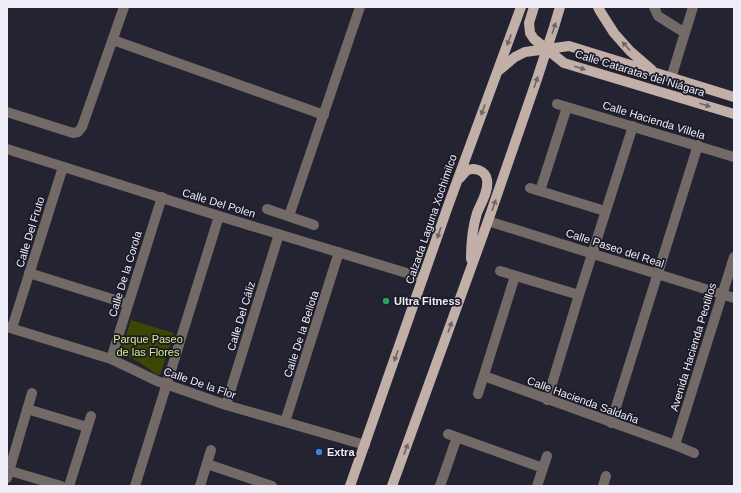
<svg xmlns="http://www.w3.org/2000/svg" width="741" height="493" font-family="Arial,sans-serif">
<rect width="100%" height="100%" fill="#242332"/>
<path fill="#3d4702" d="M131 320 174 333 160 375 156 374 139 362 120 353Z"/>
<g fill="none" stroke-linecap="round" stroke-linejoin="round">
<path stroke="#736a67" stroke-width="10" d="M654 7 658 16 685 33
M113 40 324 115
M671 78 693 7
M557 104 734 157
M7 112 73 133 78 132 82 127 124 7
M7 149 219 216 423 278
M530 188 605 211
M540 191 567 107
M267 209 314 225
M289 216 360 7
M488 221 734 298
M500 271 579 295
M29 273 128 304
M7 327 111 359 157 381 226 405 365 445
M12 328 63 167
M111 359 162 197
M484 376 675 445 694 453
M478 394 515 276
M547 400 579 295 633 126
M226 405 279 234
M27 409 87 427
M285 422 339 252
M611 423 698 145
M448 434 543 468
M675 445 734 257
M207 464 272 486
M7 470 61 486
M7 478 32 393
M69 486 91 416
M135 486 219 216
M200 486 211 450
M440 486 457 437
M537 486 547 456
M603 486 606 476"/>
<path stroke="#c1afa8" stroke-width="10" d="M534 7 529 23 530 33 534 39 564 63 734 114
M598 7 600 11 614 33 630 51 652 70
M497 72 515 57 525 52 569 46 734 97
M460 178C462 176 464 173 466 171 474 166 486 171 487 180 489 191 481 203 477 213 472 229 471 242 471 259
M350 486 448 206 521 7
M392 486 488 221 537 79 554 27 560 7"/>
</g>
<defs><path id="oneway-solid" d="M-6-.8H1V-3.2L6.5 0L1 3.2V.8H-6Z"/></defs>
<g fill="#6e6468">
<use href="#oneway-solid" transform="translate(554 28) rotate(-72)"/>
<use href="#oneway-solid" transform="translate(509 40) rotate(111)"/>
<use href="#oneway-solid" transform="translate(626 46) rotate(-133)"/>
<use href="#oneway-solid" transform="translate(580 68) rotate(17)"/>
<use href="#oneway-solid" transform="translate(536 82) rotate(-71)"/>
<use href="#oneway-solid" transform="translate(705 105) rotate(17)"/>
<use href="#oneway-solid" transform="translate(483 110) rotate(110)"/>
<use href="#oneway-solid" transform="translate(494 205) rotate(-71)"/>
<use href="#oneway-solid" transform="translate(439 233) rotate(109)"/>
<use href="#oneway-solid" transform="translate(450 327) rotate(-71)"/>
<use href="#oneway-solid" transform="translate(396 356) rotate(109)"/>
<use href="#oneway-solid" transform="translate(406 449) rotate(-70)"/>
</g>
<circle fill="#2e9e5b" stroke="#1b1a28" stroke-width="1.5" cx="386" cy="301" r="4"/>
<circle fill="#3f7fe0" stroke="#1b1a28" stroke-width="1.5" cx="319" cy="452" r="4"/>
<g text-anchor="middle" stroke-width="3.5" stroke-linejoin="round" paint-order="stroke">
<g font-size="11" fill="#eeedf8" stroke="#1b1a28">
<text transform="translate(640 73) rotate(17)" y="4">Calle Cataratas del Niágara</text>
<text transform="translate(654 120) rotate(17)" y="4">Calle Hacienda Villela</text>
<text transform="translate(219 203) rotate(17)" y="4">Calle Del Polen</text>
<text transform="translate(431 219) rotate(-71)" y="4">Calzada Laguna Xochimilco</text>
<text transform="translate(30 232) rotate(-73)" y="4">Calle Del Fruto</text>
<text transform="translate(615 248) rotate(18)" y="4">Calle Paseo del Real</text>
<text transform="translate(125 274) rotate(-73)" y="4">Calle De la Corola</text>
<text transform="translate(241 316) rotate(-73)" y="4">Calle Del Cáliz</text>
<text transform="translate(301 334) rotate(-72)" y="4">Calle De la Bellota</text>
<text transform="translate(693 347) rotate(-73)" y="4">Avenida Hacienda Peotillos</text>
<text transform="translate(200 383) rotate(19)" y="4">Calle De la Flor</text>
<text transform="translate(583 400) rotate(20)" y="4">Calle Hacienda Saldaña</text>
</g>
<g font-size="11" font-weight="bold" fill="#eeedf8" stroke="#1b1a28" text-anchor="start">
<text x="394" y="305">Ultra Fitness</text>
<text x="327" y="456">Extra</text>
</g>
<g font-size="11" fill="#d8ef7e" stroke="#1b1a28">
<text x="148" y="343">Parque Paseo<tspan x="148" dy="13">de las Flores</tspan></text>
</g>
</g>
<rect width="741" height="493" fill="none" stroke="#eeedf8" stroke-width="16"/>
</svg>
